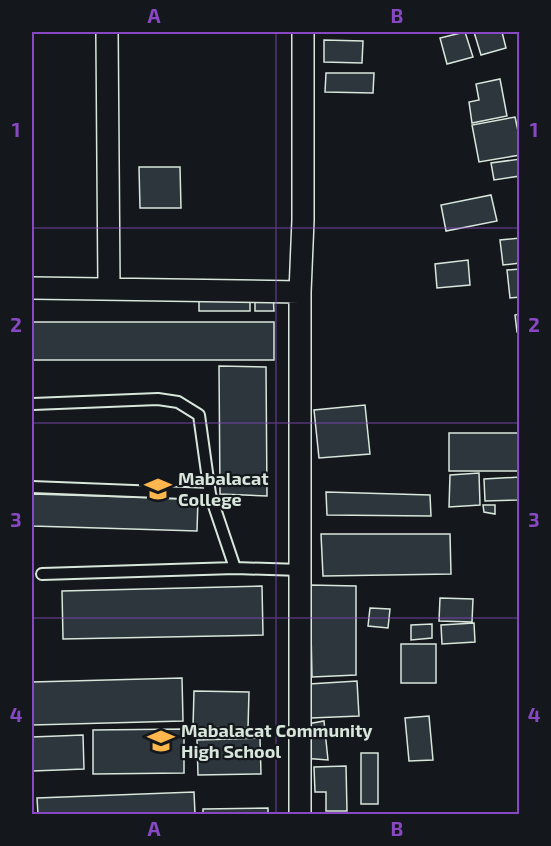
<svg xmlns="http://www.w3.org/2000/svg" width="551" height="846" font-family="'Exo 2',sans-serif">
<rect width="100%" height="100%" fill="#14181c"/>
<path fill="#2c363c" stroke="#d8e6dc" stroke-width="1.5" d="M465 32 473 57 447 64 440 38Z
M474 32H502L506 48 481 55Z
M324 40 363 41 362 63 324 62Z
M326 73H374L373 93 325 92Z
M500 79 507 116 472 123 469 102 479 100 476 84Z
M515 117 520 140V155L479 162 472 125Z
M520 159V176L494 180 491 163Z
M139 167H180L181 208H140Z
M491 195 497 221 446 231 441 205Z
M520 238V263L503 265 500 240Z
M468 260 470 285 437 288 435 264Z
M520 269V297L510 298 507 270Z
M255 295H273L274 311H255Z
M199 298H250V311H199Z
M520 314V332H517L515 315Z
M32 322H274V360H32Z
M219 366 266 367 267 496 220 494Z
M365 405 370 454 319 458 314 410Z
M449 433H520V471H449Z
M479 473 480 505 449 507 450 475Z
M520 477V500L485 501 484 479Z
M326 492 430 495 431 516 327 515Z
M32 494 198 499 197 531 32 526Z
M483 505H495V514L484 512Z
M321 534H450L451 574 323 576Z
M310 585 356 586V675L312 677Z
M262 586 263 635 63 639 62 591Z
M440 598 473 599 472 622 439 621Z
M370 608 390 609 388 628 368 626Z
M474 623 475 642 442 644 441 625Z
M432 624V638L411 640V625Z
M401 644H436V683H401Z
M182 678 183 721 32 725V682Z
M357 681 359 716 311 718 309 684Z
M194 691 249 692 248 728 193 727Z
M429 716 433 760 409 761 405 718Z
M324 721 328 760 302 758V725Z
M184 729V773L93 774V730Z
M83 735 84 769 33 771 32 737Z
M260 738 261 774 198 775 197 740Z
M361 753H378V804H361Z
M346 766 347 811H326V792H315L314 767Z
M194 792 195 814H38L37 798Z
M268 808V814H203V809Z"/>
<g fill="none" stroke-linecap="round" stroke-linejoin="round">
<defs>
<path id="service" d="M33 404 158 399 178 402 199 415 210 494 235 568
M32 487 210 494
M42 574 235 568 301 570"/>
<path id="minor" d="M107 32 109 288
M32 288 300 292
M300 814V292L303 220V32"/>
</defs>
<use href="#service" stroke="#d8e6dc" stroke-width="14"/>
<use href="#minor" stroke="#d8e6dc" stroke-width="24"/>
<use href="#service" stroke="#14181c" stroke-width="10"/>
<use href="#minor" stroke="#14181c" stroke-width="21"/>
</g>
<path fill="none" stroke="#8948c3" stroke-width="1.5" stroke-opacity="0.55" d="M276 32V814M32 228H520M32 423H520M32 618H520"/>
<defs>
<symbol id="university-bare" viewBox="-9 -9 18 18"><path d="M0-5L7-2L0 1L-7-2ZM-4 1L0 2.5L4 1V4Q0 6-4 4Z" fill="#ffb74d" stroke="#14181c" stroke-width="2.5" paint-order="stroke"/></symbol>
<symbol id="school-bare" viewBox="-9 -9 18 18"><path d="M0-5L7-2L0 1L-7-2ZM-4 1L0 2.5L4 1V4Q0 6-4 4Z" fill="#ffb74d" stroke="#14181c" stroke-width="2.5" paint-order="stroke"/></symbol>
</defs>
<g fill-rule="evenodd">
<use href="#university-bare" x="139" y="470" width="38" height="38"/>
<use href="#school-bare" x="142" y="722" width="38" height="38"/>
</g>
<g text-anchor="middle" stroke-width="4.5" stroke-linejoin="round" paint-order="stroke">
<g font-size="18" font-weight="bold" fill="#d8e6dc" stroke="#14181c" text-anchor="start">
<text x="178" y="485">Mabalacat<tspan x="178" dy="21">College</tspan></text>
<text x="181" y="737">Mabalacat Community<tspan x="181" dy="21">High School</tspan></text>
</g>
</g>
<rect width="551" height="846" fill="none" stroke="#14181c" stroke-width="66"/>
<rect x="33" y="33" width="485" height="780" fill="none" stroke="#8948c3" stroke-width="2"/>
<g font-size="20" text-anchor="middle" font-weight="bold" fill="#8948c3">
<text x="154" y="23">A</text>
<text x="397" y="23">B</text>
<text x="16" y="137">1</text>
<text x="534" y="137">1</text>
<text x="16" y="332">2</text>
<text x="534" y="332">2</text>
<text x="16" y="527">3</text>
<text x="534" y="527">3</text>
<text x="16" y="722">4</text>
<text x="534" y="722">4</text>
<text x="154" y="836">A</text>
<text x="397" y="836">B</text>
</g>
</svg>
